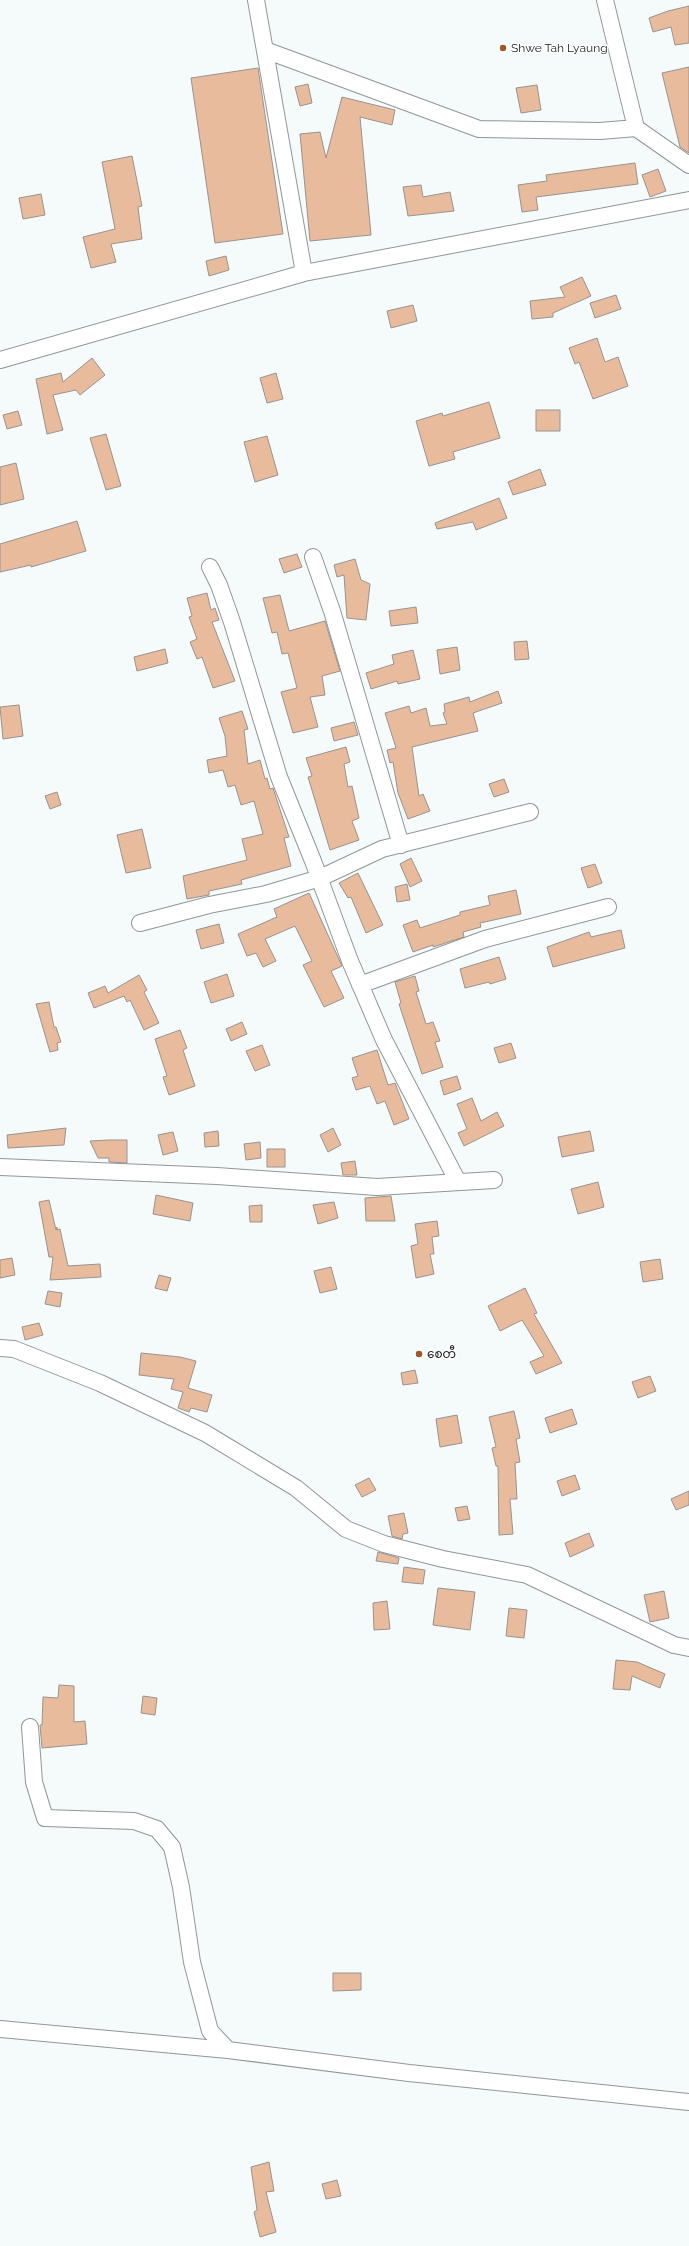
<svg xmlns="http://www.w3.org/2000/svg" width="689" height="2246" font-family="Raleway,'Noto Sans Myanmar',sans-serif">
<rect width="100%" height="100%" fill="#f4fbfa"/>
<path fill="#e8bb9d" stroke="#989390" d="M689 6V43L675 45 671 27 653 32 649 18 668 11Z
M689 67V153L680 147 662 73Z
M258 68 283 234 215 243 191 78Z
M308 84 312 103 300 106 295 87Z
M537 85 541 110 521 113 516 88Z
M342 97 395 110 392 125 360 117 371 235 310 241 300 134 320 132 326 158Z
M132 156 142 206 138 207 142 239 111 244 116 262 91 268 83 237 115 229 102 162Z
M635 163 638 184 536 197 538 210 522 212 518 185 547 181 546 175Z
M658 169 666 191 650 197 642 175Z
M421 185 423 197 450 192 454 211 408 216 403 187Z
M41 194 45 215 23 219 19 198Z
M226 256 229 270 209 276 206 261Z
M582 277 591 296 553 313V317L532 319 530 301 565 297 560 287Z
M616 295 621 309 595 318 590 303Z
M413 305 417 321 391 328 387 311Z
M597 338 605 362 618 357 628 386 593 399 579 362 575 364 569 348Z
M92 358 105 375 80 395 76 390 53 395 63 430 47 434 36 379 61 373 63 382Z
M276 373 283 399 267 403 260 378Z
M489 402 500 438 453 452 455 459 429 466 416 421 442 413 443 416Z
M536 410H560V431H536Z
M18 411 22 425 7 429 3 415Z
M106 434 121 486 106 490 90 438Z
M267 436 278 475 255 482 244 442Z
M16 463 24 499 0 505V467Z
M540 469 546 485 513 495 508 482Z
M499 498 507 518 476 530 473 522 437 529 435 523Z
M77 521 86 551 31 567V565L0 572V544Z
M297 554 302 567 284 573 279 559Z
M355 559 361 580 370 584 366 620 347 618 344 575 337 577 334 565Z
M207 593 211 610 215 608 219 620 212 622 235 681 213 688 202 657 197 659 190 642 197 639 189 617 192 616 187 598Z
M280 595 289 631 325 621 340 671 322 676 325 695 310 697 318 727 293 733 281 692 297 688 288 653 282 654 277 632 272 633 263 598Z
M416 607 418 623 391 626 389 611Z
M527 641 529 659 515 660 514 642Z
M457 647 460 670 440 674 437 650Z
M165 649 168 663 137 671 134 657Z
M413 650 420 679 398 684 397 681 371 689 366 673 394 664 392 655Z
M498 691 502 703 473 713 478 731 412 747 419 796 423 794 430 811 408 819 398 793 393 762 390 763 387 750 396 748 385 713 409 706 411 713 426 708 430 726 447 724 443 713 445 712 444 704 469 697 470 702Z
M19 705 23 736 3 739 0 707Z
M242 711 248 729 244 730 248 764 260 760 265 779 267 778 270 789 273 788 289 837 284 838 291 866 241 880 242 884 209 891V895L187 899 183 876 247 860 242 839 263 834 254 801 241 805 235 785 228 787 223 770 209 773 207 760 227 756 225 736 219 718Z
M354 722 358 735 334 741 331 728Z
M346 747 350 762 344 764 348 787 352 786 359 818 352 821 359 840 330 850 308 777 312 776 306 758Z
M504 779 509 792 494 797 489 784Z
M57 792 61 805 50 809 45 796Z
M142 829 151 868 126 873 117 835Z
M411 858 422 881 410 887 400 864Z
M595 864 602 883 588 888 581 868Z
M358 873 383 925 366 933 351 897 348 898 339 883Z
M407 884 410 900 397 902 395 887Z
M516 890 521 914 480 923 481 927 463 932 464 937 433 947V945L413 952 403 925 417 920 420 928 460 915V912L490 905 488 896Z
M309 893 342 966 331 971 344 998 324 1007 303 965 312 961 295 926 265 939 276 961 263 967 256 953 247 956 238 934 277 917 274 909Z
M219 924 224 943 201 949 196 930Z
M621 930 625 948 553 967 547 947 589 932 591 937Z
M499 957 506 979 490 984 489 982 465 988 460 969Z
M227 974 234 996 211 1003 204 982Z
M139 975 147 990 144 992 159 1023 144 1030 130 1000 127 1002 124 996 94 1008 88 993 105 986 108 993Z
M415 976 419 991 416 992 426 1024 433 1022 440 1041 435 1042 443 1067 422 1074 399 1004 401 1003 395 982Z
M49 1002 54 1027H56L61 1042 57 1043 58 1050 50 1052 36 1004Z
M242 1022 247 1034 231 1041 226 1029Z
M180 1030 187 1048 183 1050 195 1086 169 1095 163 1077 167 1076 155 1039Z
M511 1043 516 1058 499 1063 494 1048Z
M262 1045 270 1065 255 1071 246 1051Z
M377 1050 388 1085 395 1083 409 1119 394 1125 385 1101 377 1104 370 1086 356 1090 352 1078 358 1076 352 1058Z
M457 1076 461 1089 444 1095 440 1081Z
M472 1098 481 1121 497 1112 504 1126 464 1146 458 1133 467 1129 457 1104Z
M66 1128 64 1145 8 1148 7 1135Z
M333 1128 341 1145 328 1152 320 1135Z
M218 1131 219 1146 205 1147 204 1133Z
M590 1131 594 1151 562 1157 558 1137Z
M173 1132 178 1151 163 1155 158 1135Z
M109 1140H127V1163L109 1162V1158H98L90 1141Z
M260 1142 261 1158 246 1160 244 1144Z
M267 1149H285V1167H267Z
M355 1161 357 1175H343L341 1163Z
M598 1182 604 1207 578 1214 571 1189Z
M156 1195 193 1203 190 1221 153 1214Z
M391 1196 395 1221H366L365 1198Z
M49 1200 56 1230 57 1227V1230L60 1229 68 1266 100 1264 101 1277 50 1280 53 1257H49L39 1202Z
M334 1202 338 1218 318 1224 313 1205Z
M262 1205V1222H250L249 1206Z
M437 1221 439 1236 432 1237 434 1254H430L434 1274 416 1278 411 1246 418 1244 415 1224Z
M12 1258 15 1275 0 1278V1260Z
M660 1259 663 1279 643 1282 640 1262Z
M331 1267 337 1289 320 1293 314 1271Z
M159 1275 171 1278 167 1291 155 1288Z
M525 1288 537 1313 534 1314 562 1363 536 1374 530 1362 544 1356 522 1320 500 1331 488 1306Z
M48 1291 62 1293 60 1307 45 1304Z
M39 1323 43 1335 25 1340 22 1327Z
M141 1353 180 1357 196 1361 188 1388 212 1395 207 1412 191 1408 189 1412 178 1408 183 1392 171 1389 174 1379 139 1375Z
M415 1370 418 1383 403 1385 401 1373Z
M650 1376 656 1391 638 1398 632 1382Z
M572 1409 577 1424 550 1433 545 1418Z
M514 1411 520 1438 516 1439 520 1462 515 1463 517 1499H510L513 1534 499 1535 498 1466H496L492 1448 496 1447 489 1417Z
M457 1415 462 1443 440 1447 436 1419Z
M575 1475 580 1489 562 1496 557 1481Z
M369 1478 376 1490 362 1497 355 1485Z
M689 1491V1505L676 1510 671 1499Z
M467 1506 470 1519 458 1521 455 1508Z
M404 1513 408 1533 403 1534 402 1539 392 1536 388 1516Z
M589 1533 594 1546 570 1557 565 1543Z
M378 1552 399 1558 398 1564 376 1561Z
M404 1567 425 1570 423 1584 402 1582Z
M438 1588 475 1592 470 1630 433 1625Z
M664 1591 669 1618 650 1622 644 1595Z
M387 1601 390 1629 374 1630 373 1603Z
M509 1608 527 1610 524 1638 506 1636Z
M616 1660 637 1662 665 1674 660 1688 632 1676 630 1690 613 1689Z
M59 1685 74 1686V1722L85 1721 87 1744 42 1748 40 1725H42L43 1697 58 1698Z
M143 1696 157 1698 155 1715 141 1713Z
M333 1973H361V1990L333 1991Z
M269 2162 274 2191 266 2192 276 2232 260 2237 254 2212 257 2210 251 2167Z
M337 2180 341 2196 326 2199 322 2184Z"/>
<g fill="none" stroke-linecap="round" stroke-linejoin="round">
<defs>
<path id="minor" d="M256 0 304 273 689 200
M605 0 636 128
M265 50 479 129 600 131 636 128 689 165
M0 360 304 273
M313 557 332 611 401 845
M210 567 219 585 232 622 279 777 313 861 350 961 384 1040 458 1182
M140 923 209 905 266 894 320 878 382 849 530 812
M360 985 485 939 608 907
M0 1167 217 1176 377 1187 494 1180
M0 1348 14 1349 100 1383 205 1433 296 1488 346 1529 384 1544 443 1559 527 1575 674 1645 689 1648
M30 1727 34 1782 45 1818 134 1821 157 1829 172 1847 181 1887 192 1962 210 2031 228 2050
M0 2029 228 2050 409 2073 689 2102"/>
</defs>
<use href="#minor" stroke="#909796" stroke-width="18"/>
<use href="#minor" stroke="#fff" stroke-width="16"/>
</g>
<g fill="#9d5a28" stroke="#fff" stroke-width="1.5">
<circle cx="503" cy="48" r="4"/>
<circle cx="419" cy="1354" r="4"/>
</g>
<g text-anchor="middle" stroke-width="3" stroke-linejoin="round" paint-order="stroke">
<g font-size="12" fill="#191c1b" stroke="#fff" text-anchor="start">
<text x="511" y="52">Shwe Tah Lyaung</text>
<text x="427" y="1358">စေတီ</text>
</g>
</g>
</svg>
